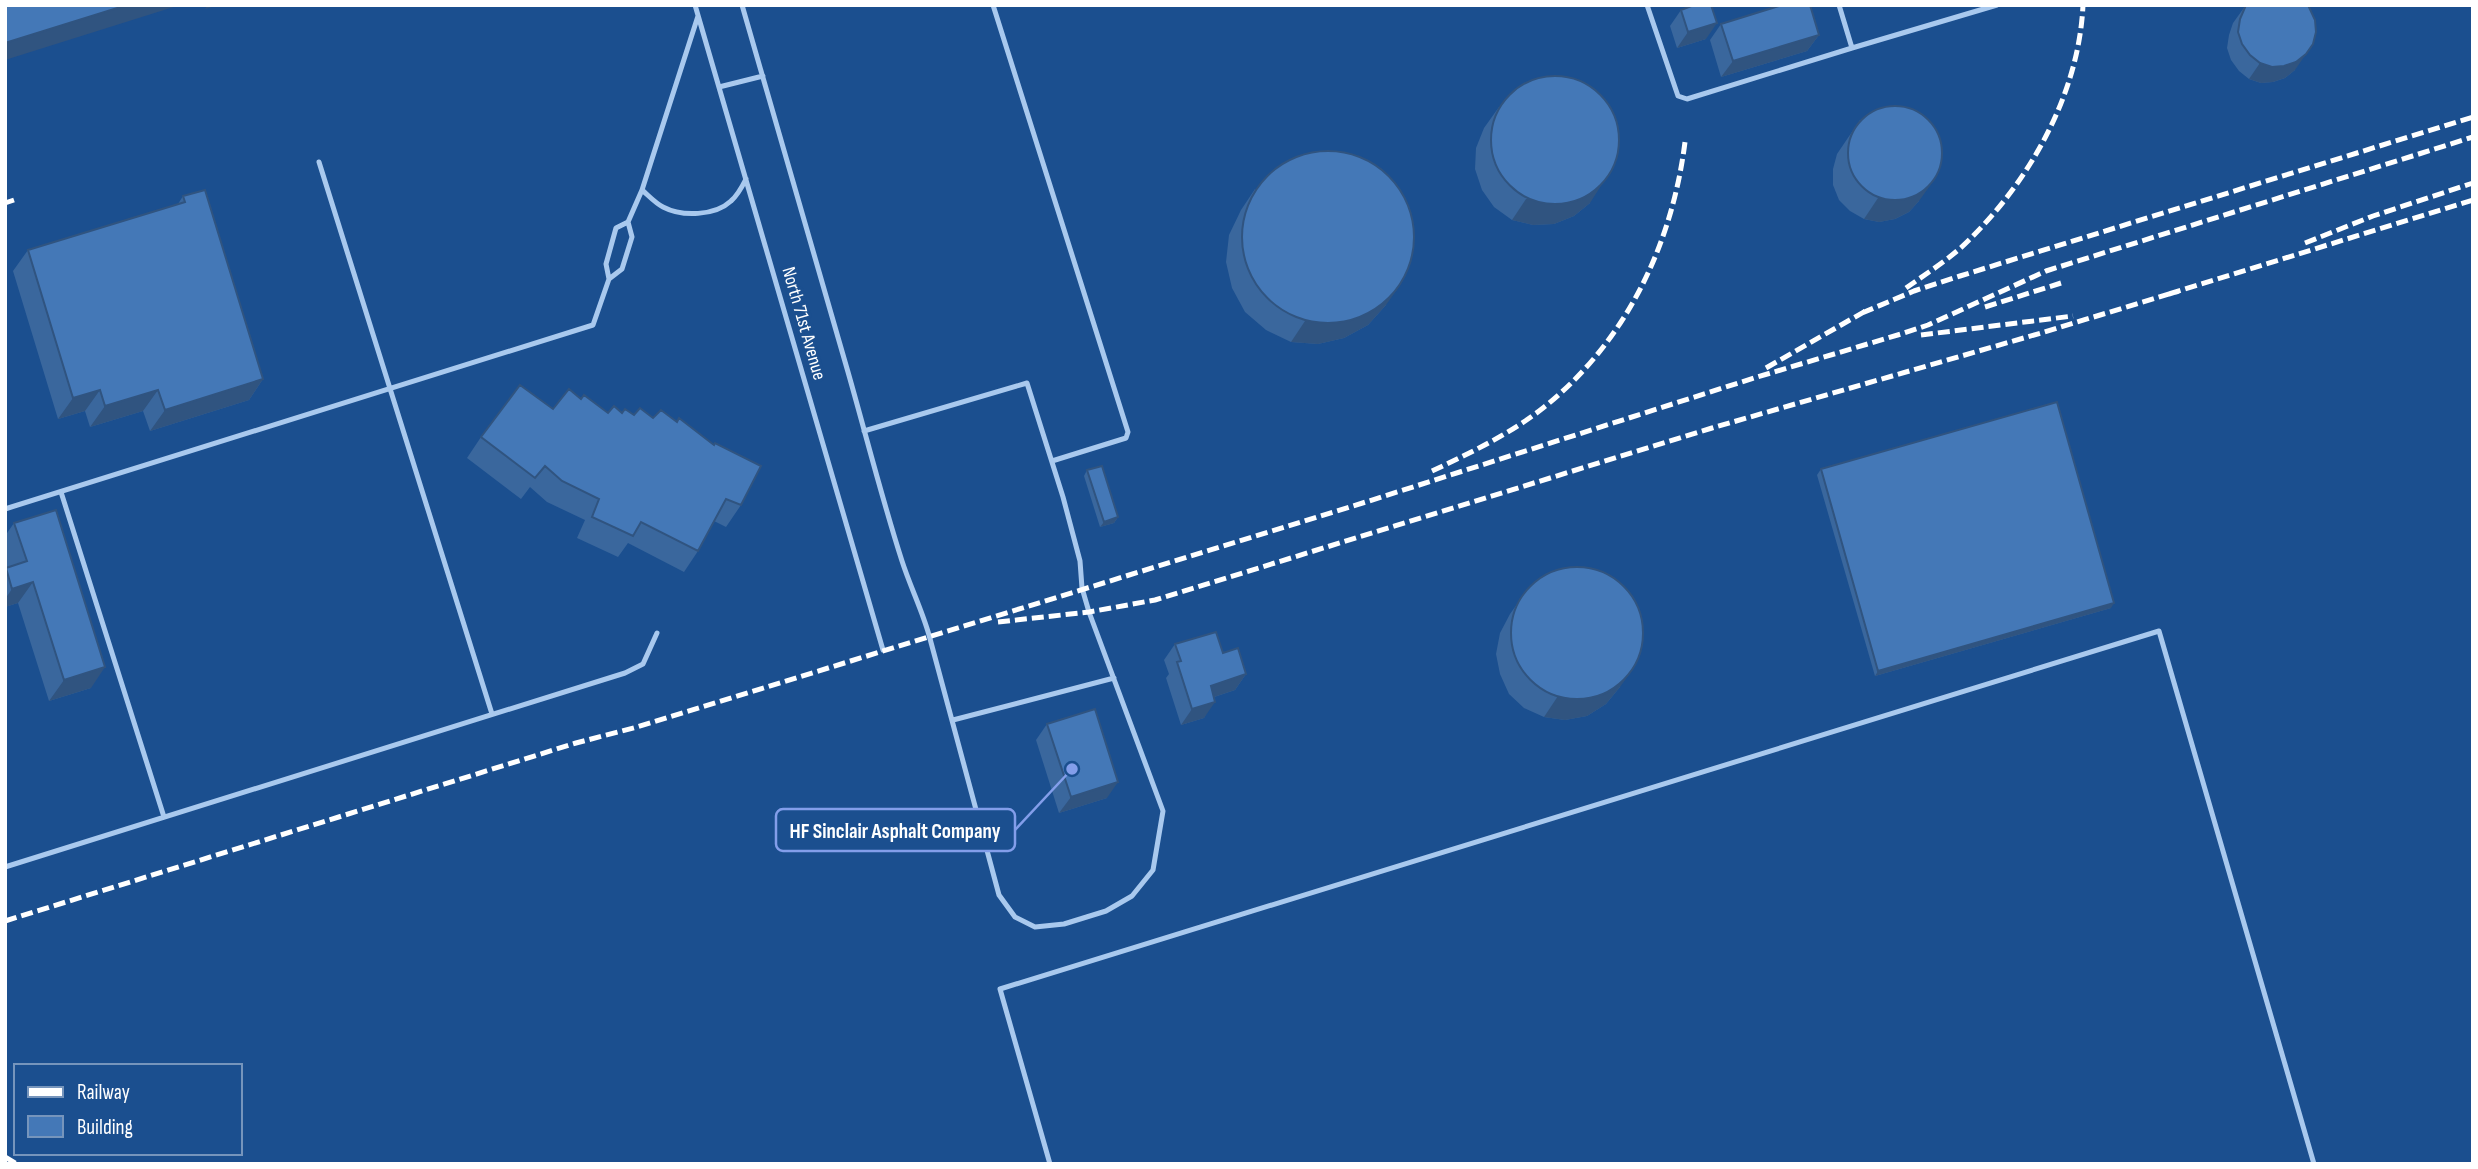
<svg xmlns="http://www.w3.org/2000/svg" width="2478" height="1169" font-family="'Sofia Sans Condensed',sans-serif">
<rect width="100%" height="100%" fill="#1b4f8f"/>
<g fill="none" stroke-linecap="round" stroke-linejoin="round">
<path stroke="#a9c9ee" stroke-width="5" d="M695 5 883 650
M742 5C777 128 813 250 848 372 866 435 882 499 902 561 910 586 922 610 929 635L999 895 1015 917 1035 927 1064 924 1106 911 1132 896 1153 870 1163 811 1089 612 1082 588 1080 561 1063 497 1027 383 864 431
M993 5 1128 432 1126 438 1052 461
M1647 5 1678 96 1687 99 1852 48 1839 5
M1852 48 1997 5
M719 87 763 76
M319 162 492 714
M642 190C648 195 655 203 663 207 682 217 715 216 731 201 738 195 742 187 746 179
M609 279 622 269 632 237 628 222 642 190 698 16
M61 492 164 817
M5 509 593 325 609 279 606 264 616 228 628 222
M953 720 1114 678
M5 867 625 673 643 664 657 633
M1050 1164 1000 989 2159 631 2314 1164"/>
<path stroke="#fff" stroke-width="5" stroke-dasharray="12 5" stroke-linecap="butt" d="M5 203 14 200
M2305 243 2373 216 2473 183
M1906 288C1927 273 1950 259 1969 240 2031 179 2079 93 2083 5
M2169 294 2473 200
M1985 307 2061 283
M1862 313 1914 291 1960 276 2473 117
M1921 335 2073 316
M1766 368 1869 309
M1432 471C1470 453 1510 434 1543 408 1626 342 1672 245 1685 142
M998 622 1089 612 1155 600 1712 428 2041 333 2179 291
M5 921 576 743 637 727 1369 501 1754 378 1901 334 1928 325 2046 271 2473 137
M5 1157 17 1164"/>
</g>
<path fill="#3a679d" d="M1780 5H1813L1810 6 1819 35 1807 51 1721 77 1710 40 1721 24Z
M2246 5 2295 70 2285 78 2273 82 2261 83 2249 79 2239 71 2231 60 2227 48 2229 35 2233 23Z
M1681 10 1706 39 1677 48 1670 26Z
M1499 107 1590 203 1574 216 1554 224 1533 225 1512 220 1494 207 1482 190 1475 169 1476 148 1484 128Z
M1860 120 1919 201 1909 212 1895 219 1879 222 1864 219 1850 211 1839 200 1833 185V169L1837 154Z
M1255 189 1386 305 1368 325 1344 338 1318 344 1291 342 1266 330 1245 312 1232 288 1226 262 1229 235 1241 210Z
M183 196 263 379 249 400 150 431 143 411 90 427 85 411 58 419 13 271 28 250 178 204Z
M581 399 608 413H622L677 422 714 445 741 505 726 527 714 521 698 551 684 572 628 543 618 557 577 538 585 520 547 502 530 487 521 499 467 458 481 437Z
M1821 469 2111 608 1875 676 1817 475Z
M1087 470 1118 517 1114 523 1100 527 1084 476Z
M14 523 91 688 49 701 18 603 5 607V569L7 568 5 562V536Z
M1525 593 1620 687 1606 704 1587 716 1565 720 1544 717 1524 708 1509 694 1500 674 1496 654 1500 633 1510 614Z
M1175 644 1223 653 1246 674 1235 690 1214 697 1204 718 1181 725 1166 678 1169 674 1164 660Z
M1047 724 1107 798 1059 813 1036 740Z"/>
<path fill="#305480" d="M127 5H180L5 60V43Z
M208 5H219L205 9Z
M1717 23 1706 39 1677 48 1688 32Z
M1819 35 1807 51 1721 77 1733 61Z
M2306 54 2295 70 2285 78 2273 82 2261 83 2249 79 2260 63Z
M1934 180 1919 201 1909 212 1895 219 1879 222 1864 219 1878 198Z
M1604 181 1590 203 1574 216 1554 224 1533 225 1512 220 1526 199Z
M1401 284 1386 305 1368 325 1344 338 1318 344 1291 342 1305 321Z
M263 379 249 400 150 431 165 410Z
M100 390 85 411 58 419 73 398Z
M158 390 143 411 90 427 105 406Z
M1118 517 1114 523 1100 527 1104 522Z
M33 582 18 603 5 607V599L12 589Z
M2114 603 2111 608 1875 676 1878 671Z
M1635 666 1620 687 1606 704 1587 716 1565 720 1544 717 1558 696Z
M105 667 91 688 49 701 64 680Z
M1246 674 1235 690 1199 702 1211 686Z
M1215 702 1204 718 1181 725 1192 709Z
M1118 782 1107 798 1059 813 1071 797Z"/>
<path fill="#4478b7" stroke="#305480" stroke-width="2" d="M5 5H127L5 43Z
M1694 5H1711L1717 23 1688 32 1681 10Z
M1782 5H1810L1819 35 1733 61 1721 24Z
M2246 5H2308L2315 20 2316 32 2313 44 2306 54 2296 62 2284 66 2272 67 2260 63 2250 55 2242 44 2238 32 2240 19Z
M1491 140a64 64 0 1 1 128 0a64 64 0 1 1-128 0Z
M1848 153a47 47 0 1 1 94 0a47 47 0 1 1-94 0Z
M1242 237a86 86 0 1 1 172 0a86 86 0 1 1-172 0Z
M205 190 263 379 165 410 158 390 105 406 100 390 73 398 28 250 185 202 183 196Z
M520 385 553 409 569 389 581 399 584 395 608 413 614 406 622 413 625 409 634 415 640 408 653 418 661 410 677 422 679 418 714 445 715 443 761 466 741 505 726 499 698 551 641 522 633 536 592 517 599 499 562 481 545 466 535 478 481 437Z
M2057 402 2114 603 1878 671 1821 469Z
M1102 466 1118 517 1104 522 1087 470Z
M56 510 105 667 64 680 33 582 12 589 6 568 27 561 14 523Z
M1511 633a66 66 0 1 1 132 0a66 66 0 1 1-132 0Z
M1216 632 1223 653 1238 648 1246 674 1211 686 1215 702 1192 709 1177 662 1181 661 1175 644Z
M1095 709 1118 782 1071 797 1047 724Z"/>
<g text-anchor="middle" stroke-width="6" stroke-linejoin="round" paint-order="stroke">
<g font-size="19" fill="#fff" stroke="#1b4f8f">
<text transform="translate(805 323) rotate(74)" y="7">North 71st Avenue</text>
</g>
</g>
<path fill="none" stroke="#839eea" stroke-width="2.5" d="M1072 769L1015 830"/>
<circle fill="#839eea" stroke="#1b4f8f" stroke-width="2.5" cx="1072" cy="769" r="7"/>
<rect fill="#1b4f8f" stroke="#839eea" stroke-width="2.5" x="776" y="809" width="239" height="42" rx="7"/>
<g font-size="21" text-anchor="middle" font-weight="bold" fill="#fff">
<text x="895" y="838">HF Sinclair Asphalt Company</text>
</g>
<rect width="2478" height="1169" fill="none" stroke="#ffffff" stroke-width="14"/>
<rect x="14" y="1064" width="228" height="91" fill="#1b4f8f" stroke="#7695bc" stroke-width="2"/>
<rect x="28" y="1087" width="35" height="10" fill="#ffffff" stroke="#7695bc" stroke-width="2"/>
<text x="77" y="1099" font-size="21" fill="#ffffff">Railway</text>
<rect x="28" y="1116" width="35" height="21" fill="#4478b7" stroke="#7695bc" stroke-width="2"/>
<text x="77" y="1134" font-size="21" fill="#ffffff">Building</text>
</svg>
